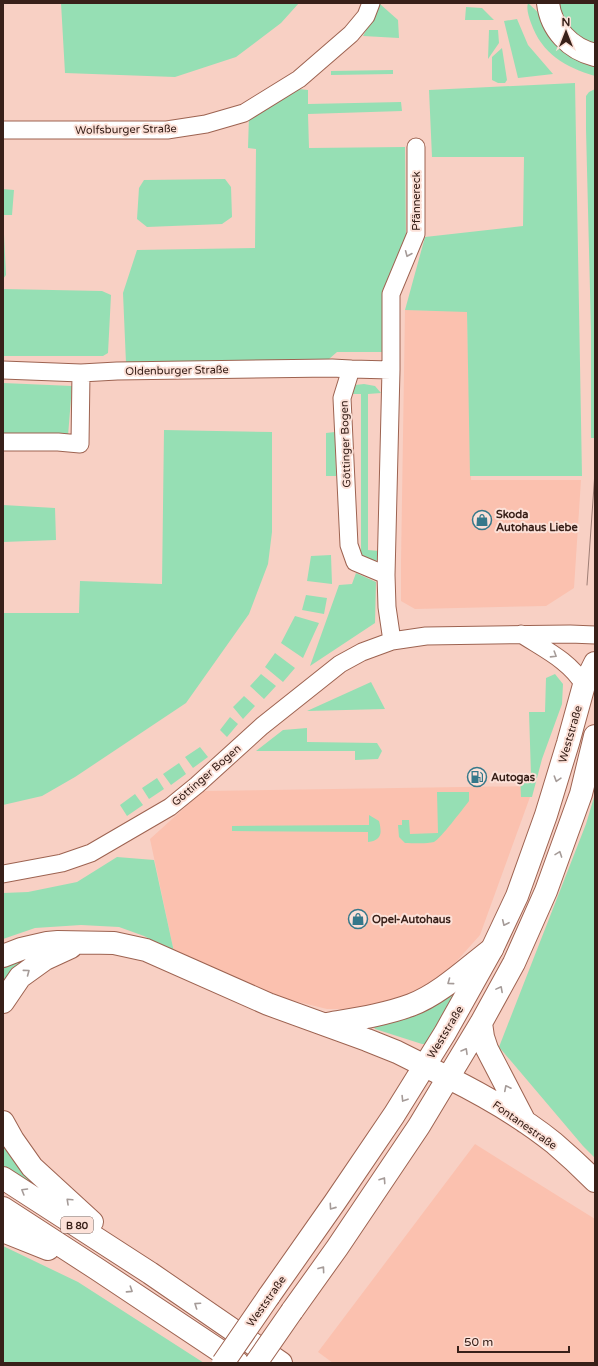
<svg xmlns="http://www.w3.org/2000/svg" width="598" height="1366" font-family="'Varela Round',sans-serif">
<rect width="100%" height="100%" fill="#f8d0c4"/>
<path fill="#fbc1af" d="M405 310 467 311 471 480H581L574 588 546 606 415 609 401 601V563Z
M534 786 480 935 447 972 421 991 385 1005 353 1009H327L270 995 174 952 150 839 203 791Z
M475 1144 595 1219V1363H333L318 1352Z"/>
<path fill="#96dfb4" d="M61 3H299L281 23 236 57 175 77 65 73Z
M528 3 544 18 595 61V76C565 67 542 54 531 23 529 17 526 9 528 3Z
M554 3H595V47L570 35Z
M380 4 398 20 399 38 363 36Z
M466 7 482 8 494 20H465Z
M517 19 528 45 553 74 518 78 504 21Z
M489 30H498L499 43 488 59Z
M502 48 507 80 505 83H498L492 80V57Z
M393 70V74L331 75V71Z
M575 83 582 476H470L467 312 405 310 425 237 523 226 524 157H432L429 90Z
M299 89 308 90V104L401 102 402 111 308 114 309 148 405 147 406 243 382 291 385 352H337L329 359 126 363 123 293 137 250 255 248 256 149 248 148 249 116Z
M595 89V438H591V331L586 129V96L589 92Z
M225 179 231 187 232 217 222 224 147 227 137 219 139 188 144 180Z
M3 189 14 190 12 215H3Z
M3 233 4 234 6 275 3 279Z
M3 289 102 291 111 295 108 353 103 356H3Z
M3 383 72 386 68 436H3Z
M364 384 375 386 381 393 368 394V550L379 551 378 558 374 564 353 551 361 550V394H352L355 385Z
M164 430 272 432V532L268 564 249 614 186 703 75 777 42 796 3 805V613H79L80 581 162 584Z
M335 432 336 476H326V433Z
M3 505 55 508 56 540 3 542Z
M331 555 332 584 307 581 311 556Z
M356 573 376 582 375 623 310 666 339 585 352 584Z
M306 595 327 598 324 614 302 610Z
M295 616 319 623 303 658 281 643Z
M275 653 295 668 283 682 265 667Z
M261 674 276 686 264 699 250 686Z
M555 674 563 684 562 704 542 759 532 797H521L520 775H531L529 712H545L546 678Z
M371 682 385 709 307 711Z
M244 696 255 706 243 719 233 707Z
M230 717 238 724 227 737 220 730Z
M307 728V742L377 743 382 751 378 759 355 760V751H256L283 730Z
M200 747 208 757 193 768 185 757Z
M179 763 186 774 171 785 163 774Z
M157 778 164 789 149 799 142 788Z
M437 792H469V801C462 810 441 838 434 842 427 844 412 843 405 843L399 837 398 825H402V820H409L410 834 438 833Z
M135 794 143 805 127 816 120 805Z
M595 794V1158L583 1146 499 1047 586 824Z
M369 815 379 821C382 833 382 840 368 842V832L232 831V826L369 825Z
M117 857 154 860 174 952 144 936 119 927 81 925 35 928 3 939V893L28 892 77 882Z
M44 951 3 984V964Z
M463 982 426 1044H422L375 1029 373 1026Z
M3 1133 65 1208 3 1170Z
M3 1246 78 1282 204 1363H3Z"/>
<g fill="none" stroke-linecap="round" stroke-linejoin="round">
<defs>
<path id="street" d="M3 130H167L206 124 244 113 299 79 351 34 366 16 371 3
M3 370 81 373 117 371 332 368 351 369
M391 370V294L416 234V147
M3 442H58L80 444 81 373
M386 575 355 562 349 545 342 398 351 369 391 370 386 575 387 607 392 641
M521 634C544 649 570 661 584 685
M3 874 62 863 91 853 170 807 197 785 262 726 340 664 362 652 392 641 426 636 570 634 595 635"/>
<path id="secondary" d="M548 3C551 29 570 49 595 55
M481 1023 483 1037 487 1049 525 1122
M449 1078C485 1096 523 1118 554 1143 568 1155 582 1168 595 1181
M269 1296 335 1202 394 1115 445 1033 492 949 517 896 546 815 568 743 584 685 595 663
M292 1311 337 1248 419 1126 481 1023 514 963 546 891 581 794 595 736"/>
<path id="highway" d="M3 956 21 949 47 943 58 942 114 943 146 950 268 1004 367 1040 397 1052 449 1078
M3 1002 20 977 45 959 71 947
M326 1024C355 1019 384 1015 411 1005 440 994 467 968 492 949
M3 1122 13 1140 32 1167 92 1222
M3 1178 150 1273 281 1363
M3 1208 97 1269 238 1363
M3 1231 48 1249"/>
</defs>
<use href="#street" stroke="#9d6351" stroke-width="19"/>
<use href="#secondary" stroke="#9d6351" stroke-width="24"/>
<use href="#highway" stroke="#9d6351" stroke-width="24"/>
<use href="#street" stroke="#fff" stroke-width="17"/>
<use href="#secondary" stroke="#fff" stroke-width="22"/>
<use href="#highway" stroke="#fff" stroke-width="22"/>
<path stroke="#9f7e75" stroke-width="1" d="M587 585 595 472"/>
<defs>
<path id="secondary-bridge" d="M223 1363 269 1296
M256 1363 292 1311"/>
</defs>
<use href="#secondary-bridge" stroke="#9d6351" stroke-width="24" stroke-linecap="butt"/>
<use href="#secondary-bridge" stroke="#fff" stroke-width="22"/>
</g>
<defs><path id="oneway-chevron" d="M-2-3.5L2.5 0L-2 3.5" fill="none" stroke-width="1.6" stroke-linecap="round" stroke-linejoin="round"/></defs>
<g stroke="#a59b98">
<use href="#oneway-chevron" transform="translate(408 254) rotate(113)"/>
<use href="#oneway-chevron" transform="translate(554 655) rotate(32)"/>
<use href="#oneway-chevron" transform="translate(557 779) rotate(107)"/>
<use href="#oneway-chevron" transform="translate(559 854) rotate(-70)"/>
<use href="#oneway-chevron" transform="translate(505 923) rotate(115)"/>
<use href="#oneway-chevron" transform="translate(27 972) rotate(-37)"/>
<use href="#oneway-chevron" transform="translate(450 982) rotate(144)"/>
<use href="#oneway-chevron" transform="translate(500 989) rotate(-62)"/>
<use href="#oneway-chevron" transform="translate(465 1051) rotate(-60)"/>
<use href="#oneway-chevron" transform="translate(507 1088) rotate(-117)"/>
<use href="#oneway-chevron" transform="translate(404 1099) rotate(122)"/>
<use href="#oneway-chevron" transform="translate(383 1180) rotate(-56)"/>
<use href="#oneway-chevron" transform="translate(24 1191) rotate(-149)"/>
<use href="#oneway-chevron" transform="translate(69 1201) rotate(-137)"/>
<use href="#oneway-chevron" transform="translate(332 1207) rotate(125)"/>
<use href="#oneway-chevron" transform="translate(322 1269) rotate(-54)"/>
<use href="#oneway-chevron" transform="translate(130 1290) rotate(33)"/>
<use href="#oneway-chevron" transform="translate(197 1305) rotate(-146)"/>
</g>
<defs>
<symbol id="shop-ring" viewBox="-11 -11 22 22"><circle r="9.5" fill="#fce1d8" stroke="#36788a" stroke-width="1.5"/><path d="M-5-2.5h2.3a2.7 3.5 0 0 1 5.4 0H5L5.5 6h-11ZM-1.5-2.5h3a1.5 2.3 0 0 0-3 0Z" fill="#36788a"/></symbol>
<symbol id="fuel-ring" viewBox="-11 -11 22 22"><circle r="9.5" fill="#fce1d8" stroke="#36788a" stroke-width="1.5"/><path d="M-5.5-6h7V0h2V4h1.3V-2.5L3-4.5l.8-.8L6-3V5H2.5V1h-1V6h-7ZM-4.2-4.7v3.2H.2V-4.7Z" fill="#36788a"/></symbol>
</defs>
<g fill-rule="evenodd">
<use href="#shop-ring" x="471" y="509" width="22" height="22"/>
<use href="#fuel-ring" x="466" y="766" width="22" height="22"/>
<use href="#shop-ring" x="347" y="908" width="22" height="22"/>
</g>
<g text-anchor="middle" stroke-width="4" stroke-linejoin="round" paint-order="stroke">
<rect fill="#fce1d8" stroke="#735a52" stroke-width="1" x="61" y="1217" width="32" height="16" rx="3"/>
<g font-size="10" font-weight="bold" fill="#382019">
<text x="77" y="1229">B 80</text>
</g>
<g font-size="11" fill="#382019" stroke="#fce1d8">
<text transform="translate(126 129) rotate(-1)" y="4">Wolfsburger Straße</text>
<text transform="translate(416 201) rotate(-90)" y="4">Pfännereck</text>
<text transform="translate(177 370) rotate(-1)" y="4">Oldenburger Straße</text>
<text transform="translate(345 444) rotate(-92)" y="4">Göttinger Bogen</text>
<text transform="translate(570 734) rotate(-74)" y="4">Weststraße</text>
<text transform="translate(206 775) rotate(-41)" y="4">Göttinger Bogen</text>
<text transform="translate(445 1032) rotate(-59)" y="4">Weststraße</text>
<text transform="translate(525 1125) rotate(35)" y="4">Fontanestraße</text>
<text transform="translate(266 1301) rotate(-55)" y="4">Weststraße</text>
</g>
<g font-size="11" font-weight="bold" fill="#382019" stroke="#fce1d8" text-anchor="start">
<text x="496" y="518">Skoda<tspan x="496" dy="13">Autohaus Liebe</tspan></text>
<text x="491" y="781">Autogas</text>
<text x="372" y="923">Opel-Autohaus</text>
</g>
</g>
<rect width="598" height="1366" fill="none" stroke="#382019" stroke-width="8"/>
<g transform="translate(566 32)" stroke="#fce1d8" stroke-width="3" paint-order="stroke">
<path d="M0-3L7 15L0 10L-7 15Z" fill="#382019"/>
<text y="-6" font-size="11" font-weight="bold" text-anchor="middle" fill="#382019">N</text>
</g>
<path d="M458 1346v6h111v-6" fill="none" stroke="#382019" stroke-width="2"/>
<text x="464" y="1346" font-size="12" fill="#382019" stroke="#fce1d8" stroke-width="3" paint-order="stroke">50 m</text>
</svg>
